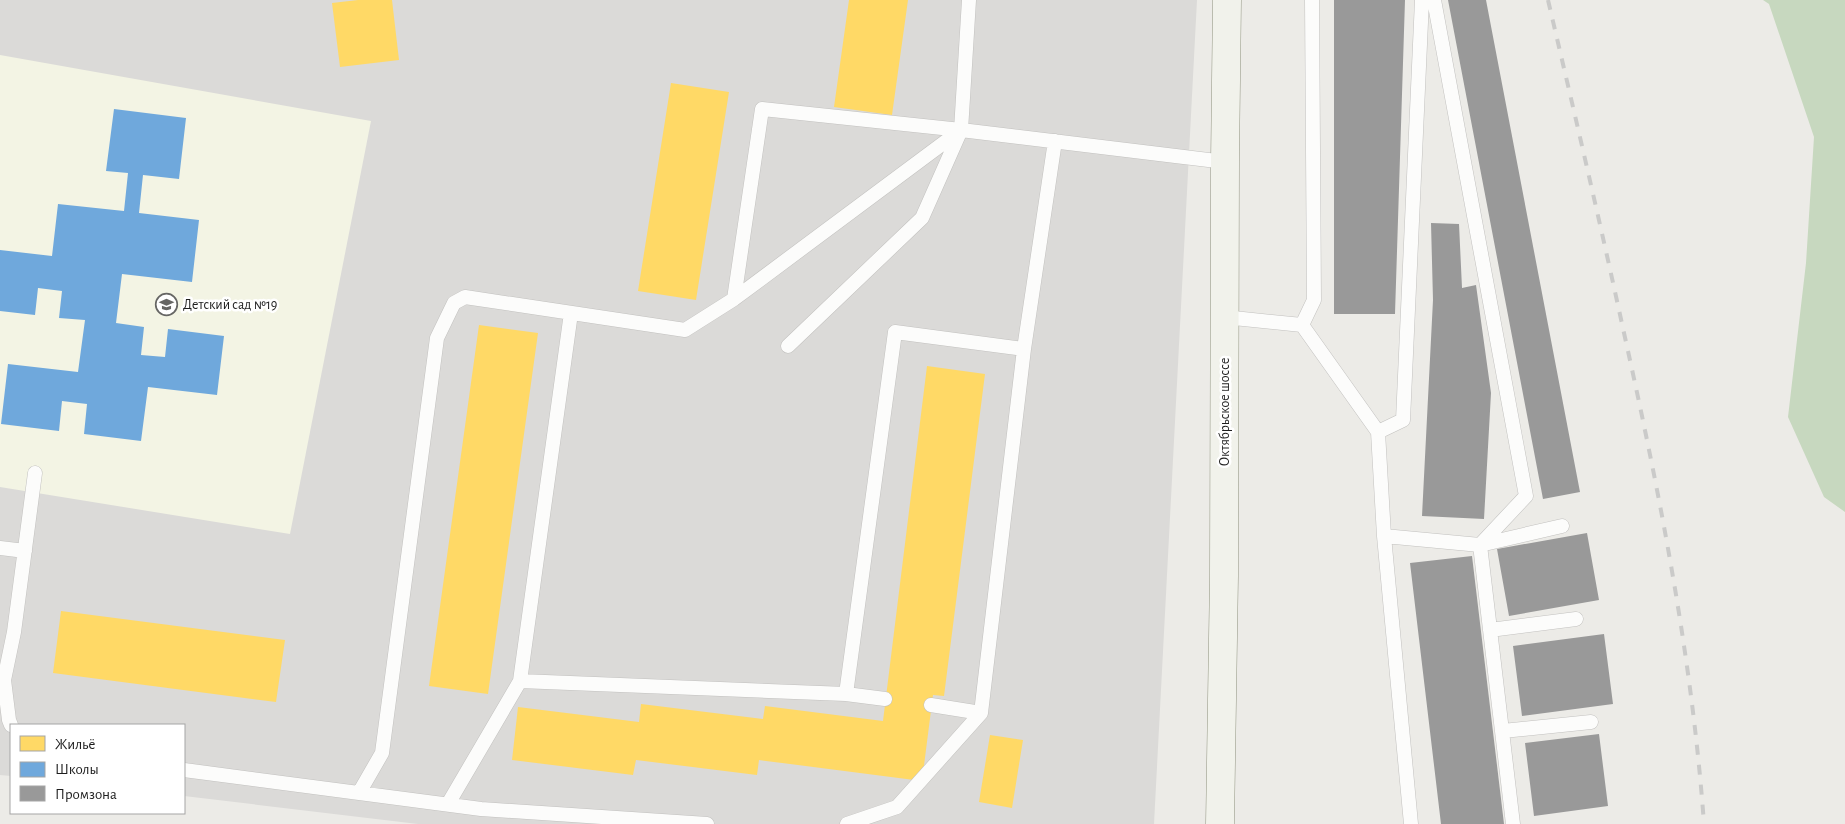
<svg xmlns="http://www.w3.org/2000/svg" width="1845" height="824" font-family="'Alegreya Sans',sans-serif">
<rect width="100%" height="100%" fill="#ecebe7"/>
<path fill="#dbdad8" d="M0 0H1197L1154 824H418L184 796V725H11V776L0 775Z"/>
<path fill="#f3f4e4" d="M0 55 371 121 290 534 0 487Z"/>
<path fill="#c7d8bf" d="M1763 0H1845V512L1824 497 1788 417 1806 263 1814 137 1769 4Z"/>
<path fill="#ffd966" d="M358 0H392L399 60 340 67 332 3Z
M849 0H908L892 115 834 107Z
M671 83 729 92 696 300 638 291Z
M479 325 538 333 488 694 429 686Z
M927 366 985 374 944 696 933 695 922 781 759 760 757 775 636 760 633 775 512 760 518 707 639 722 641 704 763 719 765 706 883 721Z
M61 611 285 640 276 702 53 673Z
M990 735 1023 740 1012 808 979 802Z"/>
<path fill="#6fa8dc" d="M114 109 186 118 179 179 143 175 139 213 199 220 192 282 122 274 116 323 144 327 141 355 165 357 168 329 224 336 217 395 148 387 141 441 84 434 87 404 62 401 59 431 1 424 8 364 78 372 85 320 59 318 62 291 38 288 35 315 0 311V250L52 256 58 204 124 211 128 173 106 171Z"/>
<path fill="#999" d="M1334 0H1405L1395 314H1334Z
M1448 0H1486L1580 492 1543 499Z
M1431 223 1459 224 1462 288 1476 285 1491 393 1484 519 1422 516 1433 300Z
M1587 533 1599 600 1509 616 1497 549Z
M1472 556 1504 824H1441L1410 563Z
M1604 634 1613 704 1522 716 1513 646Z
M1599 734 1608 806 1534 816 1525 743Z"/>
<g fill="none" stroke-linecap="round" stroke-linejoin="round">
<defs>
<path id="lane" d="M1434 0 1526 496 1480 545
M734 299 762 109 961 130
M1224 317 1302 325 1378 432 1384 536 1411 824
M1302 325 1314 300 1312 0
M788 346 922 218 961 130 969 0
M1378 432 1403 420 1422 0
M1384 536 1480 545 1513 824
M1480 545 1562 526
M0 548 25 551
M1490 630 1576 619
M520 681 571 313
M846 694 895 332 1024 349
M931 705 981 713
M11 725 9 720 4 680 14 632 35 473
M1503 731 1591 722
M184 770 481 809 707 824
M359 793 382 753 437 338 454 303 465 297 685 330 734 299 961 130 1225 162
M448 804 520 681 846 694 885 699
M847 824 897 807 981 713 1024 349 1055 141"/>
<path id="secondary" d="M1220 824 1224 576 1225 162 1227 0"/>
</defs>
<use href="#lane" stroke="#c2c1bf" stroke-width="15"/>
<use href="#secondary" stroke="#919481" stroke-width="29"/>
<use href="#lane" stroke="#fcfcfb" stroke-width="14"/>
<use href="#secondary" stroke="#f1f2eb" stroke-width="28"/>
<path stroke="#cacac9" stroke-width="4" stroke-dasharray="10 10" stroke-linecap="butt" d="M1548 0C1574 111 1600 222 1624 333 1660 495 1692 658 1704 824"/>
</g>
<defs>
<symbol id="school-ring" viewBox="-11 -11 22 22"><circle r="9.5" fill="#fff" stroke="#666664" stroke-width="1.5"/><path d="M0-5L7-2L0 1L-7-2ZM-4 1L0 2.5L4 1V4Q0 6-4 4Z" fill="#666664"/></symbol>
</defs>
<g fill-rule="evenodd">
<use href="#school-ring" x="154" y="292" width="25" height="25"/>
</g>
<g text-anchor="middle" stroke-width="5" stroke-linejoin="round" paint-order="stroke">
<g font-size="14" fill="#1e1e1e" stroke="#fff" text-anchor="start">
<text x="183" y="309">Детский сад №19</text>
</g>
<g font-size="14" fill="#1e1e1e" stroke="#fff">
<text transform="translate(1224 412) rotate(-90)" y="5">Октябрьское шоссе</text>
</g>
</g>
<rect x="10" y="724" width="175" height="90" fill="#ffffff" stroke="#a5a5a5"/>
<rect x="20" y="736" width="25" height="15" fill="#ffd966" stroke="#a5a5a5"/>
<text x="55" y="749" font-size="15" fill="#1e1e1e">Жильё</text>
<rect x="20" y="762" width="25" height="15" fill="#6fa8dc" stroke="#a5a5a5"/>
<text x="55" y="774" font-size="15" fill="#1e1e1e">Школы</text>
<rect x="20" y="786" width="25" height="15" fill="#999999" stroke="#a5a5a5"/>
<text x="55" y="799" font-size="15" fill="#1e1e1e">Промзона</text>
</svg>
